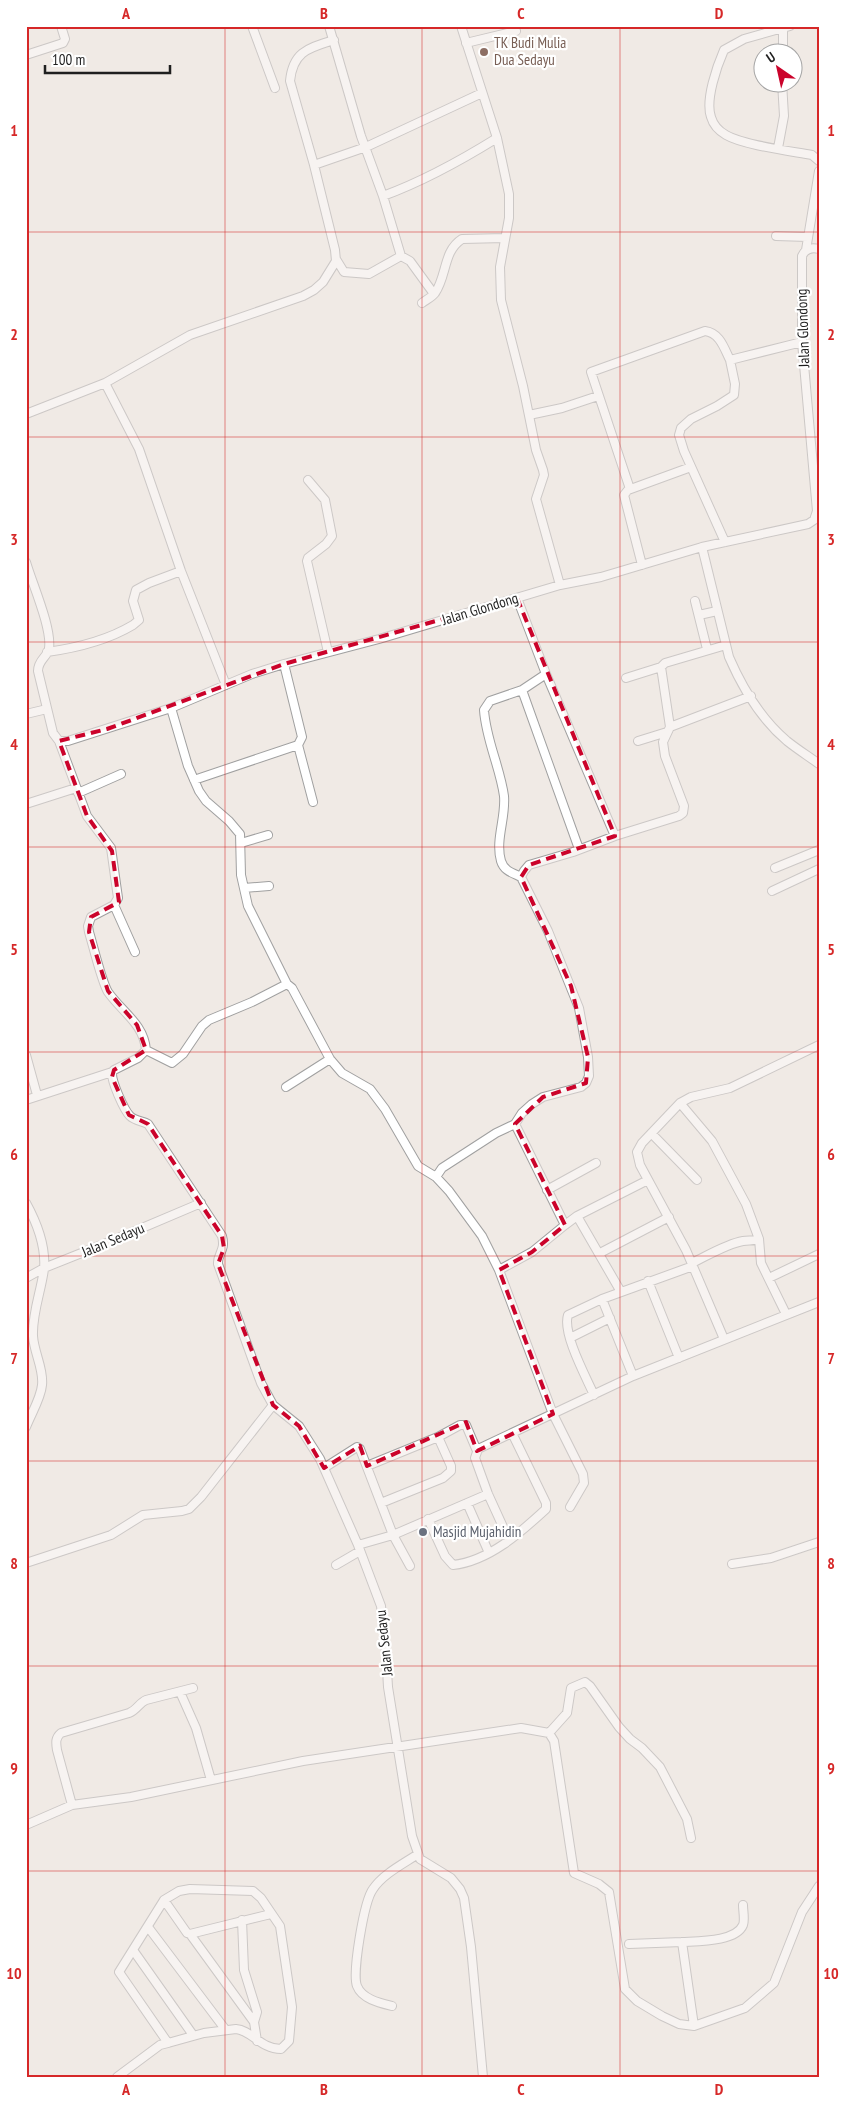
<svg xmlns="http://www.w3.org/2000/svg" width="845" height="2103" font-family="'PT Sans Narrow',sans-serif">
<rect width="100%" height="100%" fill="#f0eae5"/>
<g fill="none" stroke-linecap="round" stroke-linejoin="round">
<defs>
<path id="street" d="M252 26 275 88
M329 26 361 136 383 196 401 256 410 261 434 294
M461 26 497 138 509 194V218L500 267 501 300 523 386 536 450 543 470 544 475 536 499 560 585
M790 26 744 39 724 50C717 66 705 100 711 117 713 124 719 131 726 135 743 145 790 151 812 155L819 161
M783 28V52
M466 43 516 31
M26 55 63 43 65 39 61 26
M778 148 784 116 782 82
M314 165 366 147 482 93
M383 196C424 181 460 161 497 138
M776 236 808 237
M806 250 819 171
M336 259 344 272 369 274 401 256
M422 303C426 300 432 297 435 293 447 276 443 251 462 239L505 238
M105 383 139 449 181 571 226 685
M26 414 105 383 190 335 303 296 314 290 323 282 336 261 335 250 314 165 290 81C293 51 309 48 334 40
M529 415 562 408 598 396
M308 480 325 500 332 536 326 544 308 558 307 561 328 652
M630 489 591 372 705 331C720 333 724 348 730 360L802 342
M725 542 684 451 679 435 681 428 691 419 717 406 734 395 735 384 730 360
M702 547 729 657C742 687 762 720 787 741 797 749 808 756 819 764
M26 562C32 583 52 628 49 648 48 657 38 659 38 671L53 733 59 741 87 816 111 848 118 898 114 905 91 917 88 926 89 932C93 945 102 983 108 992 122 1012 144 1024 146 1050L138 1058 114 1070 112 1072 26 1100
M642 565 624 495 628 490 691 467
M695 601 707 649
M699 615 717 611
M47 652C76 648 108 640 133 625L139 620 133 601 136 590 149 583 181 571
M546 674 615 836 679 816 683 813 684 806 665 756 663 742 670 727 661 667 665 663 726 645
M626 678 661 667
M522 690 579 849
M171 708 188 766 199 791 206 801 229 821 240 834 241 875 248 906 287 984 292 988 330 1059 342 1073 370 1089 385 1109 418 1166 436 1177 449 1191 482 1236 499 1270 553 1414 583 1474 584 1483 570 1507
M26 714 47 709
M670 727 751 696
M59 741H68L171 708 252 674 284 664 379 639 560 585 601 577 702 547 808 524 814 520 817 511 802 342V256C805 249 811 247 819 249
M638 741 667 732
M298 745 313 802
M194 780 298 745 302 737 284 664
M78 793 121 774
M26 804 76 788
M241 843 268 835
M775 868 819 850
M521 877 524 871 529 865 573 852 615 836
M244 888 269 886
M772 891 819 869
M114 905 135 952
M146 1050 172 1063 183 1054 202 1026 209 1020 252 1002 287 984
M26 1055 37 1095
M112 1072C111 1081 124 1110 130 1116 135 1121 143 1121 148 1124L222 1236C226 1251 217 1254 218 1264L261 1383 273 1405 299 1426 320 1459 358 1545 381 1606 386 1653 388 1687 412 1836 420 1859 451 1878 460 1889 464 1898 471 1947 483 2077
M286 1087 330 1059
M680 1103 712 1141 746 1204 759 1239 761 1263 786 1314
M515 1124 565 1225 577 1216 648 1180
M652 1134 697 1180
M436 1177 442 1168 496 1133 515 1124 522 1113 532 1104 543 1097 581 1087 586 1083 589 1076 588 1057 579 1008 548 931 521 877C513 873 504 871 501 861 495 840 506 818 504 796 500 767 486 740 484 710L490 701 522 690 546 674 517 598
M547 1190 596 1163
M26 1203C37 1223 46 1246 44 1269 41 1292 32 1313 33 1336 34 1353 44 1369 42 1385 41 1398 31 1414 26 1427
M577 1216 621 1292
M600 1253 669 1217
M692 1263C707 1256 726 1244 743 1241 749 1240 753 1241 759 1239
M499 1270 532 1252 565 1225
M26 1278 44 1268 109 1242 201 1203
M769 1278 819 1254
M648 1281 679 1358
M602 1299 633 1376
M570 1338 610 1318
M724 1339 686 1250 640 1165 637 1152 642 1143 680 1103 691 1097 730 1088 819 1045
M594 1395C586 1377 562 1333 568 1315L602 1299 693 1266
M438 1437 460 1425H466L477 1451
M367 1466 438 1437 451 1466V1471L443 1478 381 1503
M324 1468 357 1447 360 1449 393 1535 410 1566
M467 1503 489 1553
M428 1519 445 1556 453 1565C489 1561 520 1533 546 1509V1503L512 1433
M509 1540 488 1494 475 1458 478 1449 633 1376 819 1302
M358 1545 393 1535 488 1494
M26 1563 111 1535 143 1515 182 1511 189 1509 201 1497 273 1405
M732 1564 771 1558 819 1542
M336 1565 360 1551
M180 1692 196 1728 211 1780
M549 1733 567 1713 571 1688 585 1682 590 1686 619 1727 630 1739 642 1748 660 1767 687 1819 691 1838
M72 1805 57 1750C56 1743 55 1738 61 1733L129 1713C137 1710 139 1703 146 1700L193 1688
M26 1825 72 1805 131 1797 303 1761 521 1728 549 1733 554 1741 574 1873 599 1884 609 1892 625 1989 637 2001 662 2016 679 2024 694 2026 745 2008 774 1983 802 1912 819 1886
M164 1900 187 1933 190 1934 271 1914
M242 1920 244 1970 257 2012 254 2022 257 2041
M148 1927 225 2029
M190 1934 254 2022
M629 1944 682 1942
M133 1950 193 2035
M392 2006C380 2003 362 1999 357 1986 352 1973 364 1901 373 1889 383 1874 403 1864 418 1854
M694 2026 682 1942C697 1941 736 1942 743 1925 745 1920 743 1911 743 1905
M117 2077 160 2045 168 2043 119 1972 164 1900 179 1891 190 1889 253 1891 261 1898 280 1926 292 2007 289 2041 281 2049C261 2049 251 2030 236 2029L204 2033 168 2043"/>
</defs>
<use href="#street" stroke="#a0a0a0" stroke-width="10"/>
<use href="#street" stroke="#fff" stroke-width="8"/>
</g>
<path d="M0 0H845V2103H0ZM517 598 615 836 529 865 521 877 571 986 588 1057 586 1083 543 1097 515 1124 565 1225 532 1252 499 1270 553 1414 477 1451 466 1422 367 1466 360 1446 324 1468 299 1426 273 1405 218 1264 224 1248 222 1236 148 1124 129 1115 112 1077 114 1070 146 1050 137 1025 108 991 89 932 91 917 119 902 112 851 87 816 59 741 107 729 284 664Z" fill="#f0eae5" fill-opacity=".55" fill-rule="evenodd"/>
<path fill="none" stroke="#cb032b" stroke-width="4" stroke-dasharray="10 6" stroke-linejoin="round" d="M517 598 615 836 529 865 521 877 571 986 588 1057 586 1083 543 1097 515 1124 565 1225 532 1252 499 1270 553 1414 477 1451 466 1422 367 1466 360 1446 324 1468 299 1426 273 1405 218 1264 224 1248 222 1236 148 1124 129 1115 112 1077 114 1070 146 1050 137 1025 108 991 89 932 91 917 119 902 112 851 87 816 59 741 107 729 284 664Z"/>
<path fill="none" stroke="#d62828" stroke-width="1" stroke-opacity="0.55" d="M225 26V2077M422 26V2077M620 26V2077M26 232H819M26 437H819M26 642H819M26 847H819M26 1052H819M26 1256H819M26 1461H819M26 1666H819M26 1871H819"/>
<circle fill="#8d6e63" stroke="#fff" stroke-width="2" cx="484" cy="52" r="5"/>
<circle fill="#6b7280" stroke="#fff" stroke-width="2" cx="423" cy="1532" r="5"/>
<g text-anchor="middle" stroke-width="4.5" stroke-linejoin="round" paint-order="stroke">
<g font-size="15" fill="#785e54" stroke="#fff" text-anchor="start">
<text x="494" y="48">TK Budi Mulia<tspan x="494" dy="17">Dua Sedayu</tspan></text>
</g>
<g font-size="15" fill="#1f1f1f" stroke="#fff">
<text transform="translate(803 328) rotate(-92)" y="5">Jalan Glondong</text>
<text transform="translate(480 609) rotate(-17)" y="5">Jalan Glondong</text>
<text transform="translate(113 1240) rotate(-23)" y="5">Jalan Sedayu</text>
<text transform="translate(384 1643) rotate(-96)" y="5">Jalan Sedayu</text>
</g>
<g font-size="15" fill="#5b616d" stroke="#fff" text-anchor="start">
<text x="433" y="1537">Masjid Mujahidin</text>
</g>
</g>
<rect width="845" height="2103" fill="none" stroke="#ffffff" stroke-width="55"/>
<g transform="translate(778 68) rotate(326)"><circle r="24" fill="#ffffff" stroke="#a5a5a5"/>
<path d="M0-4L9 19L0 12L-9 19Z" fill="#cb032b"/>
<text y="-8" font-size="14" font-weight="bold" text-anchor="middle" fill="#1f1f1f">U</text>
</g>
<path d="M45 65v8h125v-8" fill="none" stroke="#1f1f1f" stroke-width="2.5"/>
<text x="52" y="65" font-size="15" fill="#1f1f1f" stroke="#ffffff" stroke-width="4" paint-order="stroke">100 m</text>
<rect x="28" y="28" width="790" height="2048" fill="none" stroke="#d62828" stroke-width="2"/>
<g font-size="16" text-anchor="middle" font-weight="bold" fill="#d62828">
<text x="126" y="19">A</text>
<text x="324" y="19">B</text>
<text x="521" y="19">C</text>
<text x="719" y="19">D</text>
<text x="14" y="136">1</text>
<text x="831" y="136">1</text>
<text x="14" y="340">2</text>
<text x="831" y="340">2</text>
<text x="14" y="545">3</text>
<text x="831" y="545">3</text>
<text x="14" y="750">4</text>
<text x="831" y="750">4</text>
<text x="14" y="955">5</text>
<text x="831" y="955">5</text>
<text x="14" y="1160">6</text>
<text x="831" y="1160">6</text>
<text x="14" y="1364">7</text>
<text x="831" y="1364">7</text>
<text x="14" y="1569">8</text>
<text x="831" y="1569">8</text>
<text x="14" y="1774">9</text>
<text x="831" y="1774">9</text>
<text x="14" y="1979">10</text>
<text x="831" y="1979">10</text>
<text x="126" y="2095">A</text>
<text x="324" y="2095">B</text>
<text x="521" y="2095">C</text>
<text x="719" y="2095">D</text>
</g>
</svg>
